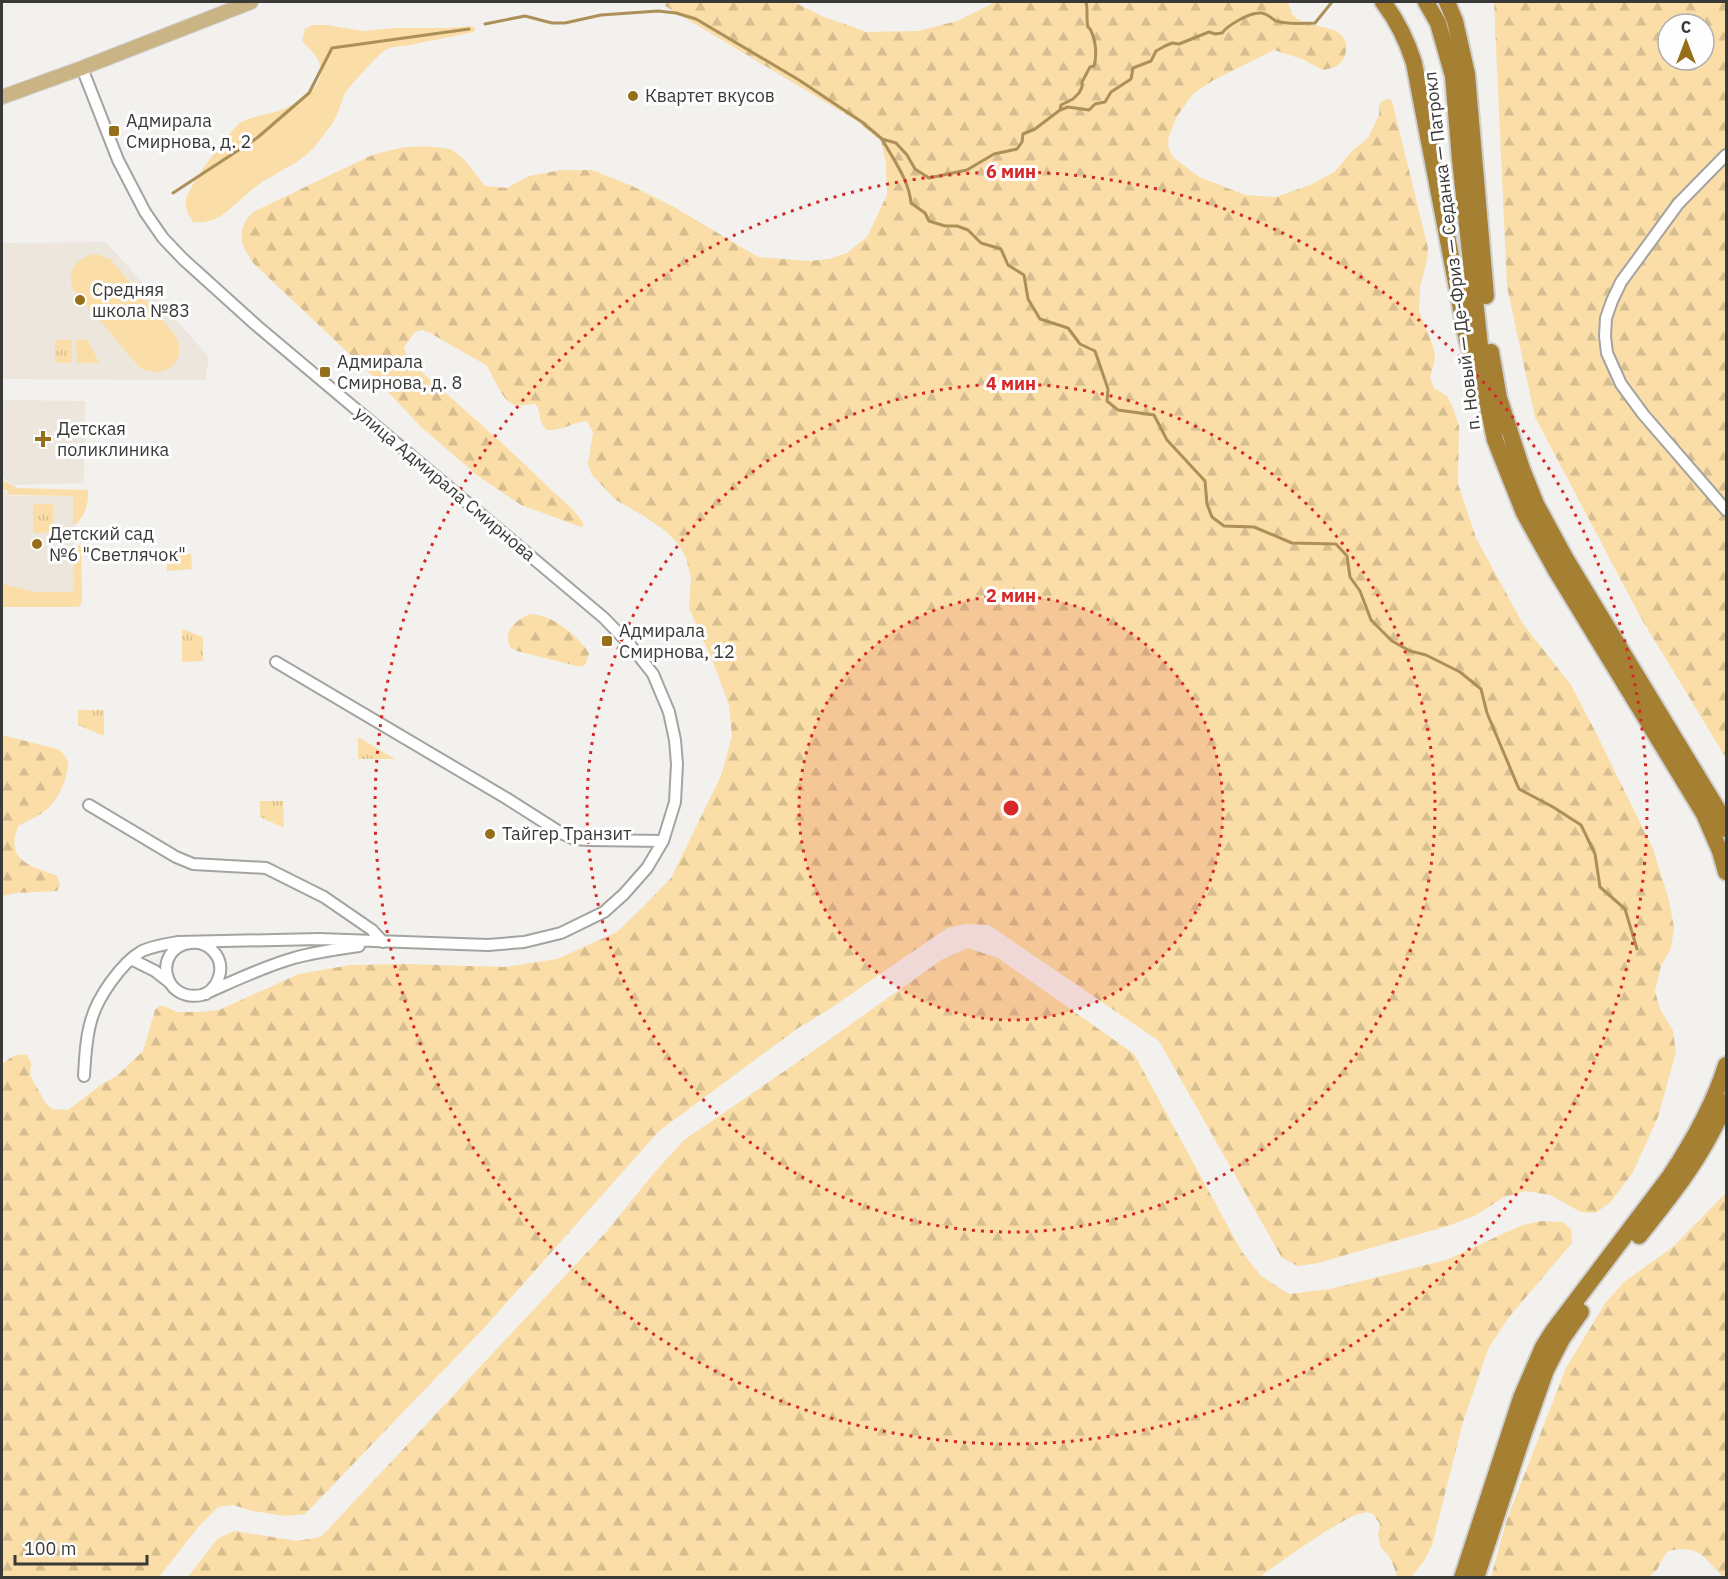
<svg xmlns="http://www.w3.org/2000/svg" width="1728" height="1579" font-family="'IBM Plex Sans',sans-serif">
<defs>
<pattern id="forest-firs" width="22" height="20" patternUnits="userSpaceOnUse" patternTransform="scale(1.5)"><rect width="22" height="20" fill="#fadda7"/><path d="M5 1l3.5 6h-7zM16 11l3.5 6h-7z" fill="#d7be90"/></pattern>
<pattern id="park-tufts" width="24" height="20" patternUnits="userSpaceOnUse" patternTransform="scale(1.5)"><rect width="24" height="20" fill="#fadda7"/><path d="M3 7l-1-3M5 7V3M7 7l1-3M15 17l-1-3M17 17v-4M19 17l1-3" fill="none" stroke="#d7be90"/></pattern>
</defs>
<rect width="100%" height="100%" fill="#f3f1ee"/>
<path fill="#ece6dd" d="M106 242 209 357 205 380 2 379V243Z
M2 400 85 401 84 483 13 485 2 477Z
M2 491H7L9 496H73L74 605 2 603Z"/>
<path fill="#fadda7" d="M312 25H326L364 31 394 28H446L472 26 476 29 473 32C453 37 431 40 411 45 401 47 393 45 384 51 377 56 348 87 344 95 340 105 338 115 332 124 324 134 315 148 305 156 291 167 273 174 258 185 243 195 231 211 215 219 208 222 201 223 193 222 189 215 185 210 186 201 186 189 230 130 240 123 248 117 266 115 275 112 295 106 333 85 317 58 314 52 307 47 302 41L305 29Z
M96 254 110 259 175 335C189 361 164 381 140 368L73 289C66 271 77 257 96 254Z
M76 340H88L99 363H77Z
M2 480 18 488 88 490C89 503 85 518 73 526V496L9 495 7 490H2Z
M73 545H80L81 547 82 600 80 606 76 607H2V584L35 592H72L74 590Z
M191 554 192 569 167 571V555Z"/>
<path fill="url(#forest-firs)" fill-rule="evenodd" d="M665 2H794L824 17 867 32 918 31 957 21 996 2H1288C1290 8 1291 14 1296 18 1313 30 1354 23 1345 55 1342 66 1333 68 1323 70L1302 59 1274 50 1212 81 1193 94 1177 116 1169 136 1168 146 1173 157 1199 177 1245 195 1276 197 1310 185 1334 172 1353 150 1368 138 1379 115V104L1386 99 1392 101 1428 248 1427 260 1420 287 1419 311 1434 349 1435 359 1430 378 1434 388 1447 396 1453 408 1459 426 1458 484 1476 538 1523 624 1571 685 1596 733 1653 849 1669 900 1674 928 1671 948 1661 966 1655 991 1660 1009 1673 1031 1676 1052 1658 1117 1633 1172 1610 1203 1595 1213 1581 1212 1550 1195 1526 1191 1504 1197 1476 1215 1448 1226 1318 1263 1298 1266 1282 1258 1159 1041 989 925 967 924 947 928 828 1010 798 1028 659 1131 484 1328 305 1514 286 1516 252 1511 233 1505 218 1507 200 1525 159 1577H2V1065C9 1058 16 1053 27 1055L31 1063 30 1075 46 1104 53 1109 68 1110 102 1084 117 1076 143 1051 155 1010 159 1006H164L177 1012H201L219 1010 299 974 350 965 407 964 504 967 557 959 617 932 643 907 671 878 721 776 732 736 729 705 713 662 689 608 691 578 686 558 679 545 667 532 647 518 616 500 592 475 588 464 593 433 587 421C572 422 563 431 547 430 536 419 543 412 535 404 529 404 521 406 515 405 503 403 493 375 486 365L430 333 422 330 415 332 404 347 408 360C454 401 502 441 546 485 559 498 575 508 584 525L581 527 521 505 478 476 421 427 376 379 253 263C250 257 245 251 243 245 239 233 244 218 255 211L370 156C394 148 410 145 435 147 439 148 445 148 449 149 462 153 476 175 485 186L507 188 529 176 561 170H592L632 186 674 207 758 257 810 261 829 259 847 253 867 237 887 195 886 163 881 141 857 121 665 6Z
M1494 2H1726V758L1641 618 1535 417 1507 287ZM1668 24H1704V60H1668Z
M530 614C553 615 577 635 589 653L586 664 583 666H577L517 651 510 647C503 630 515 621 530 614Z
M2 735 57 749 62 752 68 761C68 777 60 798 47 809 39 816 27 821 18 826 5 862 30 865 57 876L60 885 57 891 17 893 2 896Z
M968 948 998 958 1134 1054 1242 1252 1261 1276 1289 1294 1330 1289 1446 1260 1520 1226 1541 1221 1562 1222 1571 1229 1572 1243 1509 1317 1489 1347 1463 1422 1432 1545 1424 1561 1411 1577H1397L1394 1567 1389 1556 1381 1548 1378 1535 1380 1524 1373 1514C1370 1513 1367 1512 1363 1513 1345 1515 1277 1564 1260 1577H188L217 1539 235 1531 297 1541 321 1537 608 1230 654 1173 684 1140 789 1068 943 959Z
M1726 1193V1577H1723C1702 1556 1700 1545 1668 1551 1659 1561 1661 1570 1648 1577H1491L1507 1519 1566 1368 1606 1302 1625 1281 1673 1247Z"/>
<path fill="url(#park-tufts)" d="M55 340H72V363H55Z
M33 504H53V532L33 533Z
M182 629 203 637V661L182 662Z
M78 710H104V736L78 725Z
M358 737 395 759H358Z
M260 801H283L284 828 260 817Z"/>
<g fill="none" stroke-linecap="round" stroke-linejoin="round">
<path stroke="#ad8f58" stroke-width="3" d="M485 24 525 16 552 23H565L601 15 658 11 676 13 696 19 799 80 862 122 882 139 896 143 907 155 915 169 929 178 967 170 994 154 1017 149 1022 142 1023 134 1035 129 1060 110 1068 107 1089 110 1095 104 1105 102 1111 92 1131 79 1133 68 1151 61 1156 51 1165 46 1172 43 1179 44 1209 32 1215 34 1222 33C1228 25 1249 13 1259 13 1267 12 1270 18 1276 21 1288 25 1303 23 1315 23L1332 2
M1060 110 1061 105 1073 99 1079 93 1082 87V82L1090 67 1094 66C1097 56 1096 41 1091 31 1091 29 1089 28 1088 27 1086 20 1088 9 1086 2
M882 139C893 159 909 180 911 203L925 213 929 221 945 226H957L968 230 981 243 1001 249 1008 265 1024 275 1028 299 1040 319 1068 328 1080 344 1095 351 1108 389 1107 401 1118 410 1154 415 1167 440 1205 481 1207 504 1212 517 1224 526 1254 527 1292 543 1336 544 1347 556 1350 577 1360 591 1371 620 1392 641 1410 651 1426 655 1460 672 1481 689 1487 713 1519 789 1553 807 1581 825 1595 854 1600 887 1625 909 1637 949
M173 193 257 138 309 93 332 48 469 29"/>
<defs>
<path id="minor" d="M82 68 118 160 145 212 163 238 183 259 256 325 604 618 631 646 653 674 669 712 675 740 677 764 675 802 663 841 647 868 624 894 604 912 561 933 524 942 488 945 319 939 178 942C166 944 153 946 142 951 121 963 97 998 91 1021 86 1038 85 1057 84 1076
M1726 155 1678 204 1621 282 1612 301 1606 318 1605 336 1607 353 1621 384 1643 414 1726 510
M276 662 506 798 561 833 574 839 589 840 663 841
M89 805 176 857 193 864 266 868 324 897 372 930 383 942
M131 959 155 971 169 982
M206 994C221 984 226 963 212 950 206 944 198 942 190 943 153 948 161 1003 202 995 232 982 262 967 294 958 315 952 337 949 359 946"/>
<path id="major" d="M2 97 82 68 251 2"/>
<path id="highway" d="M1383 2C1397 20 1407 41 1414 63L1467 340 1474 362
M1426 2 1438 23 1453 76 1460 160 1485 392 1495 440 1524 513 1555 569 1704 814 1720 851 1726 872
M1447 2 1455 21 1467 74 1486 296
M1491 352 1499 398 1522 469 1536 504 1567 561 1718 810 1726 829
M1639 1236C1674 1192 1704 1155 1726 1102
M1462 1578 1521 1398 1543 1347 1553 1331 1670 1176C1693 1141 1714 1104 1726 1065
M1476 1578 1522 1438 1546 1370 1562 1339 1581 1312"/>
</defs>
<use href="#minor" stroke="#a4a3a0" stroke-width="14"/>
<use href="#major" stroke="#cfcfcf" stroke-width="16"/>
<use href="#highway" stroke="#cfcfcf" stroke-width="20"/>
<use href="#minor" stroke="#fff" stroke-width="10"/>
<use href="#major" stroke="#cab384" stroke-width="14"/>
<use href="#highway" stroke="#a68032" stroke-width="16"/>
</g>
<circle cx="1011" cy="808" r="212" fill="#d62828" fill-opacity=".12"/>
<g fill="none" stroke="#d62828" stroke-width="3" stroke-dasharray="3 6">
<circle cx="1011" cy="808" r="212"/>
<circle cx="1011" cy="808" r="424"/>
<circle cx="1011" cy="808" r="636"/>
</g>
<g fill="#956f19" stroke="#fffefe" stroke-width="2">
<circle cx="633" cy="96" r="6"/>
<rect x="108" y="125" width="12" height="12" rx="3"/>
<circle cx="80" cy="300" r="6"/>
<rect x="319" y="366" width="12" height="12" rx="3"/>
<path d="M40 430h6v6h6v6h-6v6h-6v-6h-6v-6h6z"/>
<circle cx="37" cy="544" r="6"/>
<rect x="601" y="635" width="12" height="12" rx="3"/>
<circle cx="490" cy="834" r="6"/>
</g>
<g text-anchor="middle" stroke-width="6" stroke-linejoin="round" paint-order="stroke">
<g font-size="18" fill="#393937" stroke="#fffefe" text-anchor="start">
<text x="645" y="102">Квартет вкусов</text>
<text x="126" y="127">Адмирала<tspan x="126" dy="21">Смирнова, д. 2</tspan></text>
<text x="92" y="296">Средняя<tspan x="92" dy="21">школа №83</tspan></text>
<text x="337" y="368">Адмирала<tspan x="337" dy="21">Смирнова, д. 8</tspan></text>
<text x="57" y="435">Детская<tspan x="57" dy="21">поликлиника</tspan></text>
<text x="49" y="540">Детский сад<tspan x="49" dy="21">№6 "Светлячок"</tspan></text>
<text x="619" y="637">Адмирала<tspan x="619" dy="21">Смирнова, 12</tspan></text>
<text x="502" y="840">Тайгер Транзит</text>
</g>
<g font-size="18" fill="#393937" stroke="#fffefe">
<text transform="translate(1452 251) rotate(-97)" y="6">п. Новый — Де-Фриз — Седанка — Патрокл</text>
<text transform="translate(445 484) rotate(40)" y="6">улица Адмирала Смирнова</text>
</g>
</g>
<circle cx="1011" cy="808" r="9" fill="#d62828" stroke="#fffefe" stroke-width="3"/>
<g font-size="18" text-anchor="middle" font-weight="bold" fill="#d62828" stroke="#fffefe" stroke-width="6" stroke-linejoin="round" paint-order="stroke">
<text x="1011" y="178">6 мин</text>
<text x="1011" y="390">4 мин</text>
<text x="1011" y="602">2 мин</text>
</g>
<rect width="1728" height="1579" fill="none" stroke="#393937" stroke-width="6"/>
<g transform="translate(1686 42)"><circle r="28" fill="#fffefe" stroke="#b0afae" stroke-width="1.5"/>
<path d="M0-4.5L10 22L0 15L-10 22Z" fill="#956f19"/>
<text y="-9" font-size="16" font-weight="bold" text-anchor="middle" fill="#393937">С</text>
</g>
<path d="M15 1555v9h132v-9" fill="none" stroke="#393937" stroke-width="3"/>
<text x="24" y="1555" font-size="18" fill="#393937" stroke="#fffefe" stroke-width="4.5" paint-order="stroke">100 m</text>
</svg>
